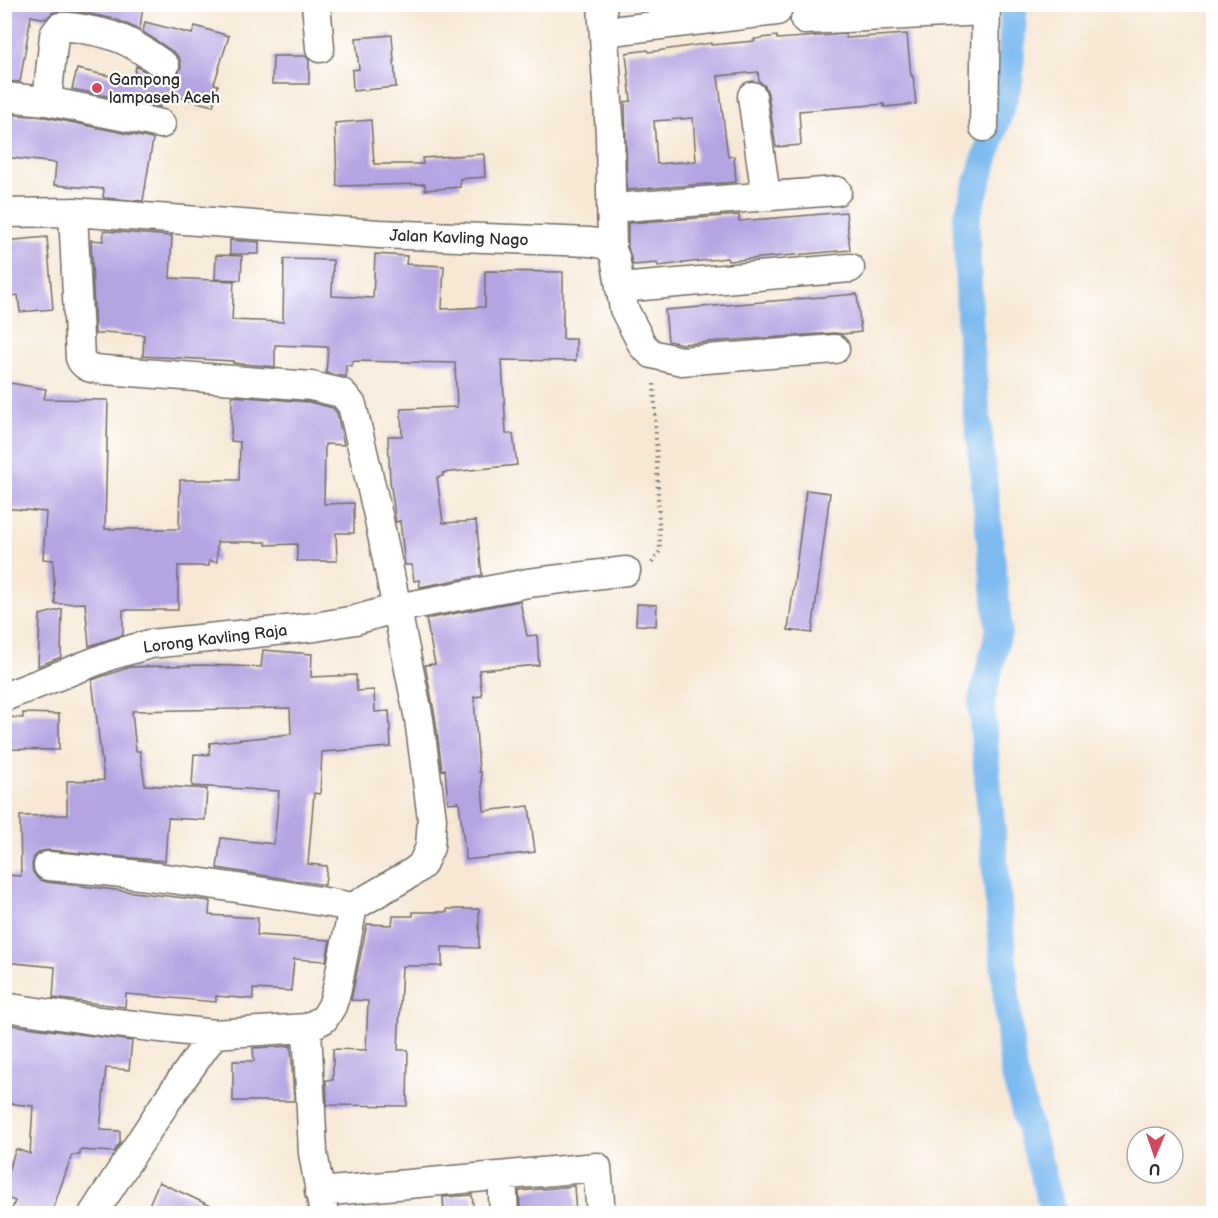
<svg xmlns="http://www.w3.org/2000/svg" width="1218" height="1218" font-family="'Balsamiq Sans',sans-serif">
<rect width="100%" height="100%" fill="#fff"/>
<filter id="ink" filterUnits="userSpaceOnUse"><feTurbulence type="fractalNoise" baseFrequency=".0167" numOctaves="2"/><feDisplacementMap in="SourceGraphic" scale="12" xChannelSelector="R" yChannelSelector="G"/><feConvolveMatrix kernelMatrix="1 2 1 2 8 2 1 2 1" color-interpolation-filters="sRGB"/></filter>
<filter id="wash" filterUnits="userSpaceOnUse"><feTurbulence type="fractalNoise" baseFrequency=".008" numOctaves="4" result="noise"/><feDisplacementMap in="SourceGraphic" scale="24" xChannelSelector="R" yChannelSelector="G"/><feGaussianBlur stdDeviation="1.35" result="paint"/><feColorMatrix in="noise" values="0 0 0 0 0 0 0 0 0 0 0 0 0 0 0 0 0 1.4 0 .05"/><feComposite in="paint" operator="in"/></filter>
<g filter="url(#wash)">
<rect width="100%" height="100%" fill="#f6e8d5"/>
<g fill="none" stroke-linecap="round" stroke-linejoin="round">
<path stroke="#7bbaef" stroke-width="27" d="M1014 4 1010 79 966 220 971 353 999 630 981 703 1013 1070 1054 1214"/>
</g>
<g id="blocks">
<path fill="#b4a4e2" fill-rule="evenodd" d="M4 4H143L140 30 115 19 76 11H58L52 13 46 19 31 16 20 82 4 81Z
M145 22 192 34 195 26 229 36 214 84 218 85 213 106 163 93 160 107 72 89 77 69 133 81 136 66 163 82 171 81 178 76 181 67 180 59 175 53 143 32Z
M846 34V38L907 34 911 76H913L916 104 884 107V104L799 111 801 145 776 147 768 94 765 86 759 81 758 72 718 76 728 157 734 156 736 182 627 190 625 102 631 101 626 53 648 50 649 52 711 43V45L755 41 754 39 777 36V39ZM693 118 696 161 657 164 654 121Z
M392 35 396 87 353 91 352 70 359 69 356 38Z
M273 56H306L309 60V84H272Z
M4 114 45 117 153 139 143 201 105 198 103 197 104 189 54 185 56 163 4 157Z
M371 120 374 164H423L422 158 484 154 485 177 460 179V187L425 190V184L337 186 335 123Z
M846 212 850 250 728 261 727 258 658 266 657 263 633 265 628 247V223L739 215V221Z
M104 231 172 236 170 278 234 281 232 320 283 322 284 259 333 260 332 296 373 298 375 254 407 256 406 264 444 266 442 309 485 307V271L563 272V339H576V361L502 360 506 434H513L517 465 443 473V476L437 477 443 523 476 521 482 575 420 587 419 580 414 581 412 565H405L400 521 396 522 390 481 388 436H402L401 409 457 407 455 363 353 361 352 366 346 365V377L326 373 328 347 275 345V367L233 363V361L143 356 144 335 104 332 103 334H95L91 240 103 241Z
M47 237 53 309 20 312 18 295 4 297V241Z
M230 240 259 242V254H230Z
M216 255 242 256 241 280 215 279Z
M857 294 861 332 843 334 834 333 682 344 668 341 665 310Z
M4 382 46 389 44 399 108 400 105 529H179L180 480H239L240 442 231 441 232 396 309 402 333 408 337 413 344 445 325 444 324 504 354 503V533H336L337 561H297V544L266 545V542H217V562L209 561V566H178V610H123V635L89 646 85 603 55 604 53 560 43 559 46 512 4 508Z
M806 490 830 493 812 633 788 630Z
M520 601 527 636 537 635 539 665 479 670 482 696 474 697 479 772H481L484 811 529 806 535 852 466 860 459 802 448 803 445 769 442 770 435 716 425 665 435 664 426 619Z
M637 604 657 605 656 626 636 625Z
M62 609 61 657 38 666 40 615Z
M263 650 312 654 311 677 356 675 357 691 374 690 375 712 389 711 391 747 322 752 320 794 314 793 308 864 327 866 325 885 217 868 221 838 274 844 279 791 192 786 194 754 209 755 210 743 291 734 290 708 132 711 136 751H140L145 785 207 789 205 820 168 818 165 861 49 850 41 851 34 857 32 865 33 872 38 879 47 882 210 901 209 915 258 918 257 935 330 940 326 961 294 959 291 991 253 989V999L216 996V1002L126 994 125 1007 53 998 55 967 4 962V875L21 876 20 816 67 815V781L104 780 92 680 130 667 203 665 261 667Z
M23 713 59 714V750L4 749V717L23 718Z
M447 909H479V948L442 947V966H402L398 1050H408L407 1106 327 1105 326 1080H333V1049L366 1050 368 1001 351 1000 367 924 392 925 393 916H413V912H447Z
M4 1024 132 1041 129 1070 106 1068 100 1130 120 1131V1143L114 1152 80 1150V1155H72L51 1214H10L15 1201 4 1197V1182L16 1149 30 1154 33 1106 5 1103 10 1050H6Z
M291 1046 294 1101H233V1061H254L253 1048Z
M159 1182 228 1214H145Z
M574 1186 576 1214H520L519 1191Z
M472 1195 474 1214H444L443 1197Z"/>
</g>
</g>
<g filter="url(#ink)">
<use href="#blocks" fill-opacity="0" stroke="#726d66" stroke-width="1.5"/>
<g fill="none" stroke-linecap="round" stroke-linejoin="round">
<defs>
<path id="minor" d="M316 4 320 48
M602 4 610 134 612 249
M805 20 985 11
M604 32 777 11
M752 96 766 196
M4 97 47 101 161 124
M47 101 54 35 60 27C70 26 79 28 88 30 121 35 139 47 165 66
M984 127 986 4
M611 208 837 191
M73 212 80 358C84 369 95 369 105 370L311 386 342 393 352 405 378 515 419 719 432 819 430 847 422 865 413 872 353 907 336 993 332 1006 324 1019 307 1028 214 1034 166 1102 93 1214
M4 213 73 212 379 234 590 242C603 244 610 244 615 257L624 309 643 346 652 354 681 361 835 349
M620 288 850 268
M4 697 112 655 150 644 315 627 355 620 397 608 528 583 626 571
M48 866C150 874 252 889 353 907
M4 1007 99 1021 214 1034
M307 1028 313 1153 324 1214
M502 1176 504 1214
M319 1192 597 1167 601 1214"/>
</defs>
<use href="#minor" stroke="#726d66" stroke-width="31"/>
<path stroke="#726d66" stroke-width="4" stroke-dasharray="1.5 4.5" stroke-linecap="butt" d="M652 563 660 551 654 382"/>
<use href="#minor" stroke="#fff" stroke-width="28"/>
</g>
</g>
<circle fill="#d1495b" stroke="#fff" stroke-width="2" cx="97" cy="88" r="6"/>
<g text-anchor="middle" stroke-width="4.5" stroke-linejoin="round" paint-order="stroke">
<g font-size="16" fill="#2b2b2b" stroke="#fff" text-anchor="start">
<text x="109" y="85">Gampong<tspan x="109" dy="18">lampaseh Aceh</tspan></text>
</g>
<g font-size="16" fill="#2b2b2b" stroke="#fff">
<text transform="translate(459 237) rotate(2)" y="6">Jalan Kavling Nago</text>
<text transform="translate(215 638) rotate(-7)" y="6">Lorong Kavling Raja</text>
</g>
</g>
<rect width="1218" height="1218" fill="none" stroke="#fff" stroke-width="24"/>
<g transform="translate(1155 1155) rotate(182)"><circle r="28" fill="#ffffff" stroke="#aaaaaa" stroke-width="1.5"/>
<path d="M0-4.5L10 22L0 15L-10 22Z" fill="#d1495b"/>
<text y="-9" font-size="16" font-weight="bold" text-anchor="middle" fill="#2b2b2b">U</text>
</g>
</svg>
